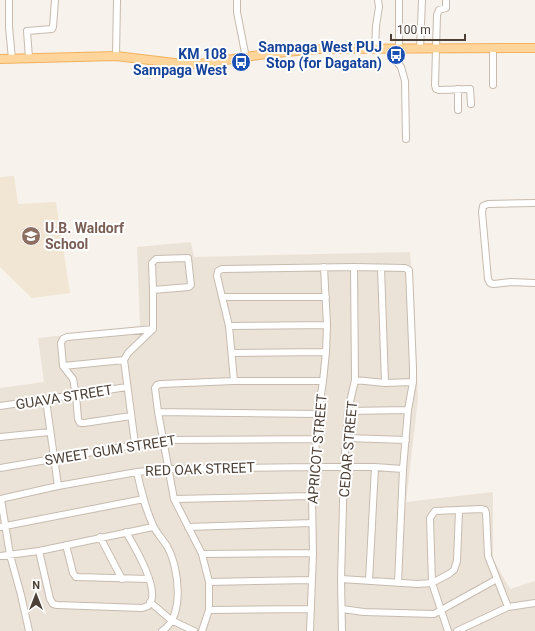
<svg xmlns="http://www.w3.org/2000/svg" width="535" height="631" font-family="Roboto,sans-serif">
<rect width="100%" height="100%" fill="#f7f2eb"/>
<path fill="#ece3d8" d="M191 242 194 257 410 252 413 286 418 399 406 502 493 492V559L510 589 535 581V631H0V388L44 382 38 338 140 327 137 247Z"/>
<path fill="#f1e5d3" d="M14 176 18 204 56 202 70 293 32 298 0 267V177Z"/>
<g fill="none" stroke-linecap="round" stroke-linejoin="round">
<defs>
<path id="minor" d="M9 0V27L12 59
M237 0V12L246 58
M446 0V8L439 10 437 15 435 85 436 89 439 90 470 89 471 104
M375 49 376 26 379 7 378 0
M392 49 395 59 401 67 405 81 406 139
M399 49V0
M420 49 422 0
M116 56 117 0
M29 58 27 31 52 29 53 27 55 0
M493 85V49
M458 89V110
M535 203 488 204 483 206 482 212 488 279 490 283 494 284 511 282 535 283
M381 268 385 383
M223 297H326
M229 326 327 325
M232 353 326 352
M63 366 124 360
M355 380 385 383 413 382
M234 381 229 326 217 276 218 271 222 269 354 267 405 268 409 270 413 368V382L408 410 403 469 398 583
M46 400 58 486
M0 406 127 387
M348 411 408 410
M158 412 318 414
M131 416 84 423H80L78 419 76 395 73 379 63 366 61 343 63 339 67 337 153 329
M0 437 50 432
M347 438 406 440
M135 444 124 360 128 353 153 329V290L152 263 156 259 188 258 191 285 189 287 153 290
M0 468 163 440 316 439
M137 472C141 490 145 508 153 525 156 533 164 540 168 548 179 569 185 616 162 631
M0 499 58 486 137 472 168 469 315 467H375L403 469
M1 499 10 555 21 595 29 631
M174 499 312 496
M0 527 144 499
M188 527 312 523
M100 537 122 579
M66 545 73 573 76 577 149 579
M39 551 50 599 53 604 57 605 142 608C143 608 147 606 148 606 163 593 133 544 126 532
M202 554 313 553
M0 556 39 551 153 527
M341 579 418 584 432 583 449 574 454 570 457 561 459 510
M369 581 375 467
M209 582 311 580
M150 602 171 620 194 631
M342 609 364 612 434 614 497 579
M209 610 311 609
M202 631 209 610V582L202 554 174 499 158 412 155 388 157 385 161 384 234 381H323
M310 631 313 553 312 496 318 414 323 381 326 352 327 325 324 267
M342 631 341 579 344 467 348 411 355 380 354 267
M448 631 432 583 430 518 435 511 481 509 485 510 486 513 488 556 508 607
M457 631 508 607 535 603"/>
<path id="major" d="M0 59 116 56 183 64H199L266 54 317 49 535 48"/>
</defs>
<use href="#minor" stroke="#c7bbaf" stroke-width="8"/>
<use href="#major" stroke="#f2b15d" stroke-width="10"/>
<use href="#minor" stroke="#fff" stroke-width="6"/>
<use href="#major" stroke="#ffd59c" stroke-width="8"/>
</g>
<defs>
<symbol id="bus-disc" viewBox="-11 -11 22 22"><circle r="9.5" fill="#1a4fb4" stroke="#fff"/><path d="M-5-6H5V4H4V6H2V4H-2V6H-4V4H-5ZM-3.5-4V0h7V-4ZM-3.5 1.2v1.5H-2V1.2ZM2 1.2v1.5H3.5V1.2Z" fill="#fff"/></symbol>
<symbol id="school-disc" viewBox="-11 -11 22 22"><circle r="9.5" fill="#8d6e63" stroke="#fff"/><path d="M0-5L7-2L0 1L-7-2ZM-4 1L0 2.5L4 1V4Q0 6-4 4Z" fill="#fff"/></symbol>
</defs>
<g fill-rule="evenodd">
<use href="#bus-disc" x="385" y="44" width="22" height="22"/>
<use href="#bus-disc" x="230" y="51" width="22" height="22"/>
<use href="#school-disc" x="20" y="225" width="22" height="22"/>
</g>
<g text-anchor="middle" stroke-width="4" stroke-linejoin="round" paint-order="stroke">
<g font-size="14" font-weight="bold" fill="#164399" stroke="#fff" text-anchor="end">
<text x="382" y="52">Sampaga West PUJ<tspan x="382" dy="16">Stop (for Dagatan)</tspan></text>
<text x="227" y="59">KM 108<tspan x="227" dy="16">Sampaga West</tspan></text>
</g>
<g font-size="14" font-weight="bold" fill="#785e54" stroke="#fff" text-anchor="start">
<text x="45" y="233">U.B. Waldorf<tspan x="45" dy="16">School</tspan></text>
</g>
<g font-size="14" fill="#4d4137" stroke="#fff">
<text transform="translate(64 397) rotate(-9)" y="5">GUAVA STREET</text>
<text transform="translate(317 449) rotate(-85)" y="5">APRICOT STREET</text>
<text transform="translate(348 449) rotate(-85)" y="5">CEDAR STREET</text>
<text transform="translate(110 450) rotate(-9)" y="5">SWEET GUM STREET</text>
<text transform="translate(200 469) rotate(-2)" y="5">RED OAK STREET</text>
</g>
</g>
<g transform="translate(36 595)" stroke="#ffffff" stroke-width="3" paint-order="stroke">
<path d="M0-3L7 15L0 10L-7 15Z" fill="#4d4137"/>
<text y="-6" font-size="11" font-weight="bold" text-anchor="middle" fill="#4d4137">N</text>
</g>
<path d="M391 34v6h74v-6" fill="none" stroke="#4d4137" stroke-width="2"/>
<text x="397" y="34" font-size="12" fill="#4d4137" stroke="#ffffff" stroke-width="3" paint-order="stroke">100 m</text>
</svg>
